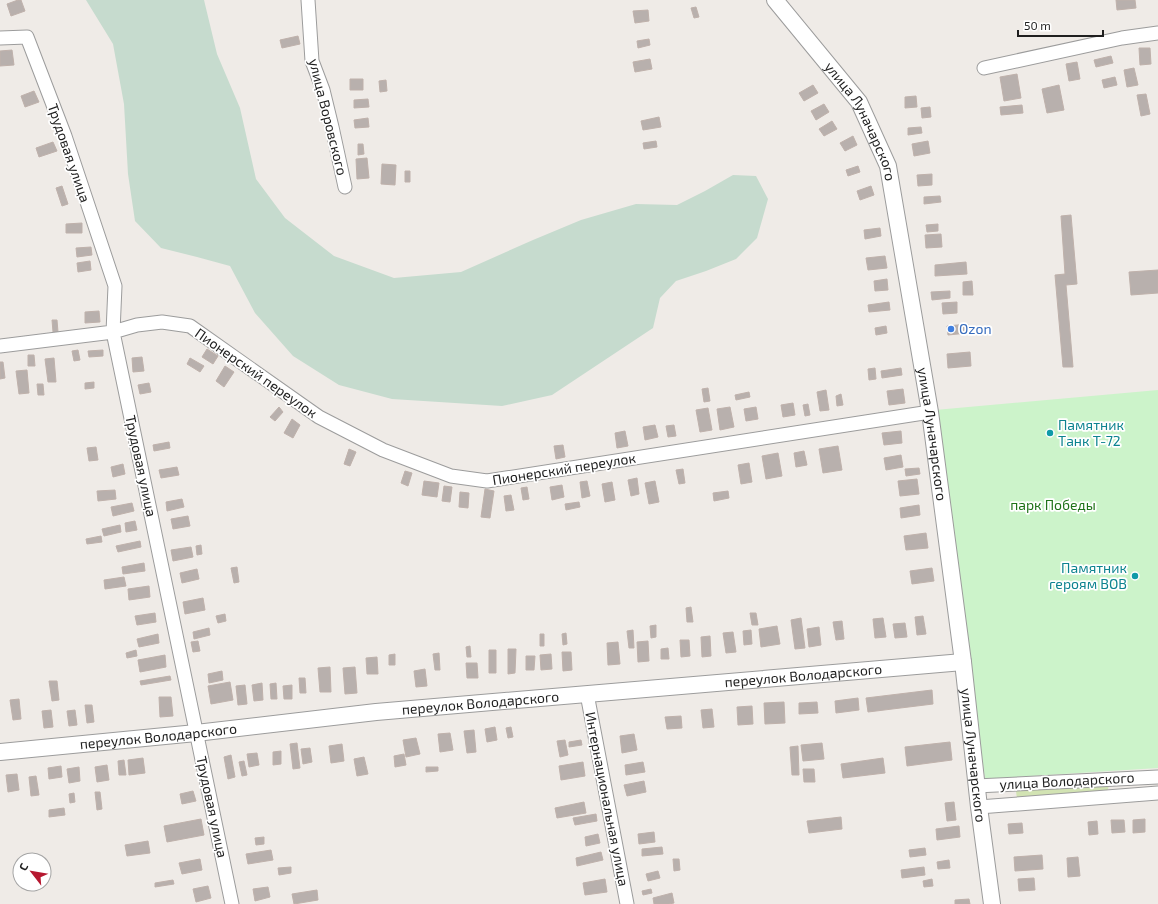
<svg xmlns="http://www.w3.org/2000/svg" width="1158" height="904" font-family="'Exo 2',sans-serif">
<rect width="100%" height="100%" fill="#efebe7"/>
<path fill="#d2e3b3" d="M1109 785 1107 793 1017 799 1016 791Z"/>
<path fill="#c6dbce" d="M86 0H204L217 54 240 108 256 179 285 218 334 256 394 278 461 272 533 240 581 220 636 204 677 205 705 191 733 175 756 176 768 199 757 238 736 259 706 271 676 281 660 298 653 328 552 395 502 406 392 399 339 385 293 356 255 313 230 266 197 257 161 248 135 221 128 174 124 104 113 44Z"/>
<path fill="#ccf3ca" d="M1158 390V768L985 779 935 410Z"/>
<path fill="#b8b0ad" stroke="#bfb1ab" d="M18 0H21L25 11 11 16 7 4Z
M1116 0H1135L1136 8 1117 10Z
M696 7 699 17 694 18 691 8Z
M648 10 649 21 635 23 633 11Z
M298 36 300 44 282 48 280 40Z
M649 39 650 45 638 48 637 41Z
M1139 48H1150L1151 64 1140 65Z
M12 50 14 65 0 66V51Z
M1111 56 1113 63 1096 67 1094 60Z
M650 59 652 69 635 72 633 62Z
M1077 62 1080 79 1069 81 1066 64Z
M1134 68 1138 85 1127 87 1124 70Z
M1017 74 1021 98 1004 101 1000 77Z
M1115 77 1117 85 1104 88 1102 80Z
M350 79H363V90H350Z
M386 80 387 91 380 92 379 81Z
M813 85 818 93 804 101 799 93Z
M1059 85 1064 110 1047 113 1042 89Z
M34 91 39 102 25 107 21 96Z
M1146 94 1150 114 1141 116 1137 95Z
M916 96 917 107 905 108V97Z
M368 99 369 107 354 108V100Z
M824 104 829 112 816 120 811 111Z
M1022 105 1023 113 1001 115 1000 107Z
M930 107 931 117 922 118 921 108Z
M659 117 661 127 643 130 641 121Z
M368 118 369 127 355 128 354 120Z
M832 121 837 129 824 136 819 129Z
M921 127 922 133 908 135V128Z
M853 136 857 145 845 151 840 143Z
M656 141 657 147 644 149 643 143Z
M928 141 930 153 914 156 912 144Z
M53 142 57 151 39 157 36 148Z
M358 144H363L364 154 358 155Z
M367 158 369 178 357 179 356 159Z
M382 164 396 165 395 185 381 184Z
M858 166 860 172 848 176 846 170Z
M405 171H410V182H405Z
M932 174V185L918 186 917 175Z
M62 186 68 204 62 206 56 188Z
M871 186 874 195 860 200 857 191Z
M940 196 941 202 924 204V197Z
M1071 215 1077 284 1066 285 1073 367H1063L1055 275 1065 274 1061 216Z
M82 223V233H66V224Z
M938 224V231L927 232 926 225Z
M880 228 881 236 865 239 864 230Z
M941 234 942 247 926 248 925 235Z
M91 247 92 255 77 257 76 248Z
M885 256 887 268 868 270 866 258Z
M90 261 91 270 78 272 77 263Z
M966 262 967 274 935 276V265Z
M1158 270V293L1131 295 1129 272Z
M887 279 888 290 875 291 874 281Z
M972 281 973 295H963V282Z
M950 291V298L932 300 931 292Z
M889 302 890 310 869 312 868 305Z
M957 302V313L943 314 942 303Z
M99 311 100 322 85 323V312Z
M52 320H57L58 332H53Z
M968 324V333L948 335 947 326Z
M886 326 887 333 876 335 875 328Z
M207 349 218 356 213 364 202 357Z
M78 350 80 360 74 361 72 351Z
M103 350V356L89 357 88 351Z
M970 352 971 366 948 368 947 354Z
M28 355H34L35 366H28Z
M142 357 144 371 133 372 132 358Z
M54 358 56 382H48L45 359Z
M190 358 204 366 200 372 187 364Z
M0 362H3L5 378 0 379Z
M225 366 234 372 224 387 216 381Z
M875 368 876 379 869 380 868 369Z
M901 368 902 375 882 378 881 371Z
M27 370 29 393 19 394 16 371Z
M94 382V388L85 389V383Z
M149 383 151 392 140 394 138 385Z
M37 384H43L44 395H38Z
M708 388 710 401 704 402 702 389Z
M903 389 905 403 889 405 887 391Z
M826 390 829 410 820 411 817 392Z
M749 392 750 397 736 400 735 395Z
M841 394 843 405 837 406 836 396Z
M793 403 795 415 783 417 781 405Z
M808 404 810 415 805 416 803 405Z
M279 407 283 412 275 421 270 417Z
M730 407 734 427 720 430 717 409Z
M756 407 758 419 746 421 744 409Z
M708 408 712 430 700 432 696 410Z
M292 419 300 425 293 438 284 433Z
M655 425 658 437 645 440 643 427Z
M674 425 676 436 668 437 666 426Z
M625 431 628 446 617 448 615 433Z
M901 431 902 443 884 445 882 433Z
M169 442 170 448 154 451 153 445Z
M563 445 565 457 556 459 554 446Z
M838 446 842 470 823 473 819 449Z
M96 447 98 460 89 461 87 448Z
M349 449 356 452 350 466 344 464Z
M804 451 807 465 796 467 794 453Z
M778 453 782 476 766 479 762 456Z
M901 455 903 467 886 470 884 458Z
M749 463 752 482 741 484 738 465Z
M123 464 125 474 113 477 111 467Z
M177 467 179 475 161 478 159 470Z
M919 468 920 474 906 476 905 469Z
M683 469 685 483 679 484 676 470Z
M405 471 412 473 408 486 401 483Z
M637 478 639 494 631 496 628 480Z
M917 479 919 494 900 496 898 481Z
M424 481 439 483 437 497 422 495Z
M587 481 590 496 582 498 580 482Z
M655 481 659 502 649 504 645 483Z
M612 482 615 500 605 502 602 484Z
M562 485 564 497 552 500 550 487Z
M444 486 452 487 450 502 442 501Z
M527 487 529 499 523 500 521 488Z
M485 489 494 491 490 518 481 517Z
M115 490 116 499 98 501 97 491Z
M728 491 729 498 714 501 713 493Z
M460 492 469 493 468 508 459 507Z
M511 495 514 510 506 511 504 496Z
M182 499 184 507 167 511 166 502Z
M579 502 580 507 566 510 565 504Z
M132 503 134 511 113 516 111 507Z
M919 505 920 515 901 518 900 508Z
M188 516 190 526 173 529 171 519Z
M135 521 137 530 126 532 125 523Z
M120 525 121 532 104 536 102 529Z
M926 533 928 548 906 550 904 536Z
M101 536 102 542 87 544 86 539Z
M140 541 141 547 118 552 116 546Z
M201 545 202 554 197 555 196 546Z
M191 547 193 557 173 561 171 550Z
M144 563 145 571 123 574 122 567Z
M237 567 239 582 234 583 231 568Z
M932 568 934 581 912 584 910 571Z
M197 569 199 579 182 583 180 573Z
M124 577 126 586 105 589 104 580Z
M149 586 150 597 129 600 128 589Z
M203 598 205 610 185 614 183 602Z
M691 607 693 622H687L686 608Z
M155 613 156 622 137 625 135 616Z
M750 613H756L758 625H752Z
M225 614 226 621 218 623 216 616Z
M923 616 926 634 917 635 915 617Z
M801 618 805 648 795 649 791 620Z
M883 618 886 637 875 638 873 619Z
M842 621 844 639 836 640 833 622Z
M905 623 907 637 895 638 893 624Z
M656 625V637L651 638 650 626Z
M777 626 780 644 761 647 759 629Z
M819 627 821 645 809 647 807 629Z
M209 628 210 635 194 639 193 632Z
M633 630 634 648H629L627 631Z
M751 630 752 644 744 645 743 631Z
M733 632 736 652 726 653 723 633Z
M566 633 567 644 563 645 562 634Z
M158 634 159 643 139 647 137 639Z
M540 634H544V646H540Z
M710 636 711 656 702 657 701 637Z
M680 640H689L690 656 681 657Z
M198 641 200 651 193 652 191 642Z
M648 641 649 661 638 662 637 642Z
M618 642 620 664 608 665 607 643Z
M470 646 471 657H467L466 647Z
M668 648 669 659H661V649Z
M508 649H516L515 673 508 674Z
M136 650 137 656 127 658 126 653Z
M489 650H496V673H489Z
M562 652H571L572 670 563 671Z
M439 653 440 670H435L433 654Z
M395 654V665H389V655Z
M551 654 552 669 541 670 540 655Z
M165 655 166 667 140 672 138 660Z
M526 656H535L534 670H526Z
M377 657 378 674H367L366 658Z
M466 663H477L478 678H467Z
M330 667 331 692H320L318 668Z
M355 667 357 693 345 694 343 668Z
M425 669 427 686 416 687 414 671Z
M222 671 223 680 209 683 208 674Z
M170 676 171 680 141 685 140 681Z
M299 678H305L306 693H300Z
M49 681H57L59 700 52 701Z
M230 682 233 700 211 704 208 686Z
M262 683 263 700 254 701 252 685Z
M276 683 277 699H271L270 684Z
M245 685 247 704 238 705 236 686Z
M292 685V699H284L283 686Z
M932 690 933 704 868 712 866 698Z
M159 697H171L173 716 160 717Z
M858 698 859 710 836 713 835 701Z
M19 699 21 719 13 720 10 700Z
M784 702 785 723 765 724 764 703Z
M817 702 818 713 799 714V703Z
M85 705H92L94 722 87 723Z
M752 706 753 724 738 725 737 707Z
M712 709 714 727 703 728 701 710Z
M51 710 53 727 44 728 42 711Z
M75 710 77 725 69 726 67 711Z
M681 716 682 728 667 729 665 717Z
M495 727 497 740 487 742 485 729Z
M511 727 513 737 508 738 506 728Z
M474 730 476 752 467 753 464 731Z
M450 733 453 750 440 752 438 734Z
M634 734 637 750 622 753 620 736Z
M416 738 420 754 406 757 403 740Z
M565 740 568 755 560 757 557 741Z
M581 740 582 745 569 747V742Z
M950 742 952 760 907 766 905 747Z
M297 743 300 768 293 769 290 744Z
M822 743 824 759 803 761 801 745Z
M342 744 344 761 331 763 329 746Z
M798 746 799 775H792L790 747Z
M310 748 312 762 303 764 301 749Z
M281 751V764L273 765V752Z
M257 753 259 765 249 767 247 754Z
M404 754 406 765 395 767 394 756Z
M231 755 235 777 228 779 224 757Z
M364 757 368 774 357 776 354 759Z
M143 758 145 773 129 775 128 760Z
M883 758 885 773 843 778 841 764Z
M124 760 126 775H119L118 761Z
M244 761 247 775 242 776 239 762Z
M583 762 585 776 561 780 559 766Z
M643 762 645 772 626 775 625 765Z
M107 765 109 780 97 782 95 767Z
M61 766 62 777 49 779 48 768Z
M79 767 80 781 69 783 67 769Z
M426 767H438V771L426 772Z
M803 769H814L815 782H804Z
M17 774 19 790 8 792 6 775Z
M36 776 39 795 31 796 29 777Z
M644 781 646 792 627 796 624 785Z
M193 791 196 801 182 804 180 794Z
M95 792H100L102 809 97 810Z
M74 793 75 802 70 803 69 794Z
M584 802 586 813 557 818 555 808Z
M954 802 956 820 947 821 945 803Z
M64 808 65 815 49 817V810Z
M596 814 597 821 575 825 573 818Z
M841 817 842 829 809 833 807 821Z
M201 819 204 835 167 842 164 826Z
M1145 819V832L1133 833V820Z
M1111 820H1124L1125 832 1112 833Z
M1097 821 1098 834 1089 835 1088 822Z
M1022 823 1023 833 1009 834 1008 824Z
M959 826 960 837 937 840 936 829Z
M654 832 655 842 639 844 638 834Z
M598 834 600 843 586 846 585 837Z
M264 837V844L256 845 255 838Z
M148 841 150 853 127 856 125 845Z
M662 847 663 854 642 856V849Z
M925 848 926 855 910 857 909 850Z
M271 850 273 860 248 864 246 854Z
M601 852 603 860 577 866 576 858Z
M1042 855 1043 869 1015 871 1014 857Z
M1078 857 1080 876 1068 877 1067 858Z
M200 859 202 870 182 874 179 863Z
M673 859H679L680 870 674 871Z
M949 860 950 868 938 869 937 862Z
M291 867V873L279 875 278 868Z
M924 867 925 875 902 878 901 870Z
M658 871 660 878 648 881 646 874Z
M1034 878 1035 890 1019 891 1018 879Z
M605 879 607 892 585 895 583 883Z
M932 879 933 886 924 887 923 881Z
M173 880 174 884 155 887V883Z
M208 886 211 898 196 902 193 889Z
M268 887 270 897 255 901 253 889Z
M651 889 652 893 643 895 642 891Z
M317 890 318 900 294 904 292 894Z
M672 893 674 903 669 904H654L653 898Z
M969 899 970 904H955V900Z"/>
<g fill="none" stroke-linecap="round" stroke-linejoin="round">
<defs>
<path id="minor" d="M308 0 312 61 323 90 332 127 345 187
M0 38 27 37 65 136 115 286 113 332 232 904
M984 68 1122 38 1158 33
M0 346 113 332 137 325 162 322 190 326 319 417 383 450 451 476 487 481 930 412
M587 694 627 904
M976 786 1158 777
M979 807 1158 793"/>
<g id="tertiary">
<path id="s1" d="M775 0 859 102 888 166 930 412 963 662 979 807 992 904"/>
<path id="s2" d="M0 752 196 733 376 712 963 662"/>
</g>
</defs>
<use href="#minor" stroke="#9c9c9c" stroke-width="15"/>
<use href="#tertiary" stroke="#9c9c9c" stroke-width="18"/>
<use href="#minor" stroke="#fff" stroke-width="13"/>
<use href="#tertiary" stroke="#fff" stroke-width="16"/>
</g>
<circle fill="#3f7fe0" stroke="#fff" stroke-width="1.5" cx="951" cy="329" r="4"/>
<g fill="#0f9aa8" stroke="#fff" stroke-width="1.5">
<circle cx="1050" cy="433" r="4"/>
<circle cx="1135" cy="576" r="4"/>
</g>
<g text-anchor="middle" stroke-width="3.5" stroke-linejoin="round" paint-order="stroke">
<g font-size="14" fill="#1f1f1f" stroke="#fff">
<text transform="translate(328 117) rotate(76)" y="5">улица Воровского</text>
<text dy="5" stroke="none"><textPath href="#s1" startOffset="150">улица Луначарского</textPath></text>
<text transform="translate(69 153) rotate(71)" y="5">Трудовая улица</text>
<text transform="translate(256 373) rotate(35)" y="5">Пионерский переулок</text>
<text dy="5" stroke="none"><textPath href="#s1" startOffset="474">улица Луначарского</textPath></text>
<text transform="translate(141 466) rotate(78)" y="5">Трудовая улица</text>
<text transform="translate(564 469) rotate(-9)" y="5">Пионерский переулок</text>
<text dy="5" stroke="none"><textPath href="#s2" startOffset="807">переулок Володарского</textPath></text>
<text dy="5" stroke="none"><textPath href="#s2" startOffset="483">переулок Володарского</textPath></text>
<text dy="5" stroke="none"><textPath href="#s2" startOffset="159">переулок Володарского</textPath></text>
<text dy="5" stroke="none"><textPath href="#s1" startOffset="798">улица Луначарского</textPath></text>
<text transform="translate(1067 781) rotate(-3)" y="5">улица Володарского</text>
<text transform="translate(607 799) rotate(79)" y="5">Интернациональная улица</text>
<text transform="translate(212 807) rotate(78)" y="5">Трудовая улица</text>
</g>
<g font-size="14" fill="#366cbe" stroke="#fff" text-anchor="start">
<text x="959" y="334">Ozon</text>
</g>
<g font-size="14" fill="#0d838f" stroke="#fff" text-anchor="start">
<text x="1058" y="430">Памятник<tspan x="1058" dy="16">Танк Т-72</tspan></text>
<text x="1127" y="573" text-anchor="end">Памятник<tspan x="1127" dy="16">героям ВОВ</tspan></text>
</g>
<g font-size="14" fill="#1f7219" stroke="#fff">
<text x="1053" y="510">парк Победы</text>
</g>
</g>
<g transform="translate(32 872) rotate(301)"><circle r="19" fill="#ffffff" stroke="#a5a5a5"/>
<path d="M0-3L7 15L0 10L-7 15Z" fill="#b61830"/>
<text y="-6" font-size="11" font-weight="bold" text-anchor="middle" fill="#1f1f1f">С</text>
</g>
<path d="M1018 30v6h85v-6" fill="none" stroke="#1f1f1f" stroke-width="2"/>
<text x="1024" y="30" font-size="12" fill="#1f1f1f" stroke="#ffffff" stroke-width="3" paint-order="stroke">50 m</text>
</svg>
